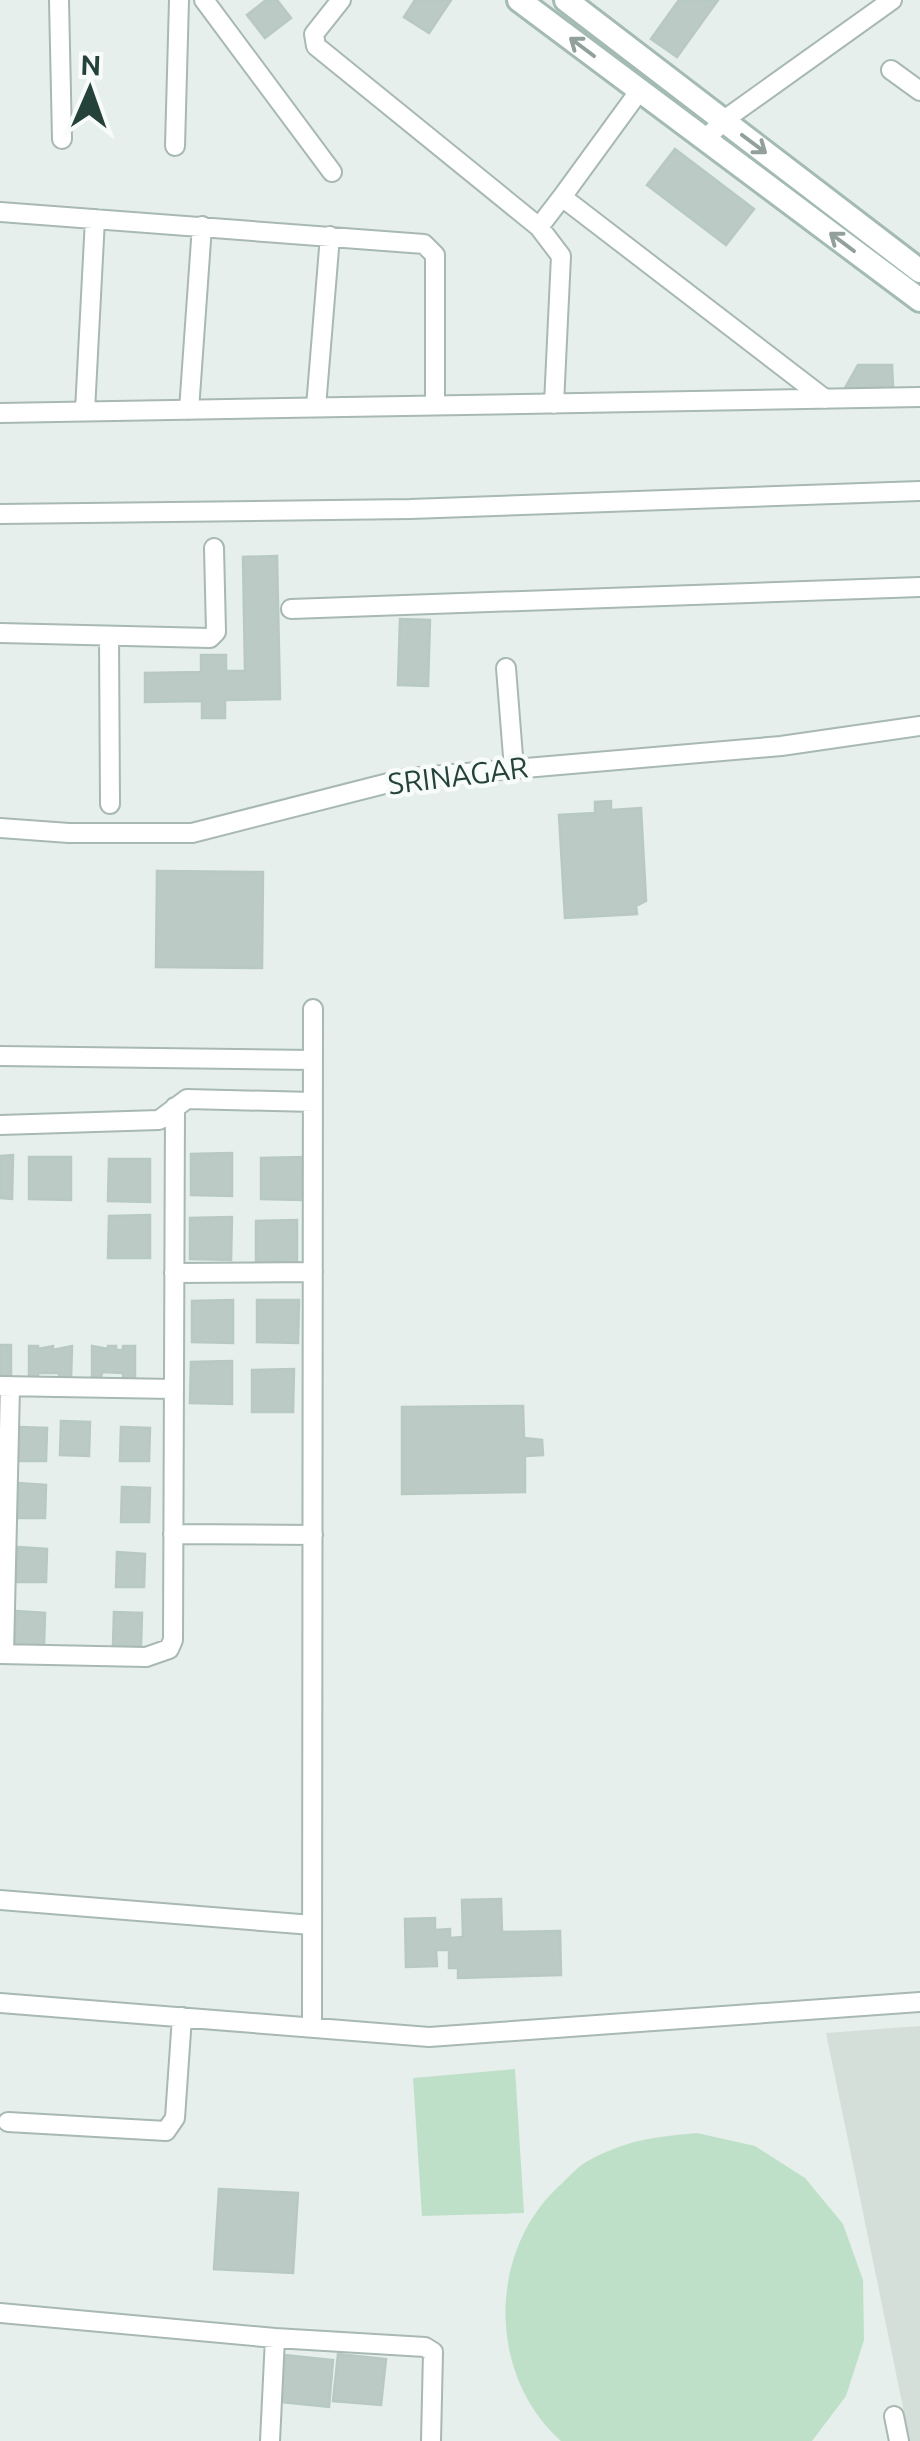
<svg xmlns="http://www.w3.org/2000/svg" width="920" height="2441" font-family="Ubuntu,sans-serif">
<rect width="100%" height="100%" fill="#e6efeb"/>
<path fill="#d4dfda" d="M920 2026V2441H910L826 2033Z"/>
<path fill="#bfe0c8" d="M515 2069 524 2213 422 2216 413 2078Z
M697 2133 755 2146 805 2178 843 2224 863 2280 864 2340 846 2396 812 2441H561C488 2376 487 2254 558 2187 567 2179 576 2168 586 2162 626 2140 653 2137 697 2133Z"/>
<path fill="#bbcac4" stroke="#b8c9c2" stroke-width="2.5" d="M266 0H277L291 18 265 38 247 15Z
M415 0H451L429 33 404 17Z
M679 0H718L677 57 651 39Z
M675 149 754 209 726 245 647 185Z
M858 365H892L893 388H845Z
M277 556 280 699 225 700V718H202V701L145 702V673L201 672V655H226V671H245L243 557Z
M400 619 430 620 428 686 398 685Z
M611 801V810L641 808 646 901 636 906 637 914 565 918 559 815 595 813V802Z
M157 871 263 872 262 968 156 967Z
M232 1153V1196L191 1195V1154Z
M13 1155 12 1199 0 1198V1156Z
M29 1157H71V1200L29 1199Z
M303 1157 302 1200 261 1199V1158Z
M109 1159H150V1202L108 1201Z
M150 1215V1258H108L109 1216Z
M232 1217 231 1260 190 1259V1218Z
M297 1220V1263L256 1262V1221Z
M233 1300V1343L192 1342V1301Z
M257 1300H299L298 1343 257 1342Z
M0 1345H11V1377L0 1376Z
M29 1346H38V1349L53 1346V1350L72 1346 71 1378H59V1373H38V1378L29 1377Z
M92 1346 108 1349V1346H116V1350H123V1346H135V1378H123V1373L102 1372 101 1378H92Z
M232 1361V1404L190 1403 191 1362Z
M294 1369 293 1412H252V1370Z
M523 1406 524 1438 542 1440 543 1455 525 1456V1492L402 1494V1407Z
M61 1421 90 1422 89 1456 60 1455Z
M19 1427 47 1428 46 1461H18Z
M121 1427 150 1428 149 1461H120Z
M17 1483 46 1485 45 1518H16Z
M122 1487 150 1488 149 1522H121Z
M18 1547 47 1549 46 1582H17Z
M117 1552 145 1554 144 1587H116Z
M16 1611 45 1613 44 1646H15Z
M114 1612 142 1613 141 1646H113Z
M501 1899 502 1932 560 1931 561 1975 458 1978V1968H449V1950H436L437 1966 406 1967 405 1919 435 1918V1930L450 1929V1938L463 1937 462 1900Z
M219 2189 298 2193 293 2273 214 2269Z
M338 2354 386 2359 381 2405 333 2401Z
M284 2355 333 2360 329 2407 280 2402Z"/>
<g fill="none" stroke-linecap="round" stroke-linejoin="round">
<defs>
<path id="minor" d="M59 0 62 139
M204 0 332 172
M341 0 314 34 316 46 539 227
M891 70 920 91
M640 90 562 197 825 399
M705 140 724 120 892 0
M175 146 179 0
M0 212 424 244 435 255V405
M554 404 561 256 539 227 562 197
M316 407 330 236
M189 410 202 226
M85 411 95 219
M0 413 920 397
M0 514 410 509 920 491
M291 609 920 587
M0 633 210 638 216 632 214 548
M109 636 110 804
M506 668 514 769
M0 828 69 833H192L408 778 781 746 920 726
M0 1056 313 1060
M0 1125 159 1120 187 1099 313 1102
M174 1273 313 1272
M0 1386 173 1389
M173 1534 313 1535
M0 1654 146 1657 169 1649 173 1640 175 1107
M4 1654 10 1386
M0 1900 312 1925
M0 2003 429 2037 920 2002
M312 2027 313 1009
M8 2122 166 2131 175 2118 182 2017
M0 2313 275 2338 270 2441
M275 2338 425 2347 433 2352 431 2441
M894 2416 899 2441"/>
<path id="secondary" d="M519 0 920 300
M566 0 920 271"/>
</defs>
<use href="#minor" stroke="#a8b8b2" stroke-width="22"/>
<use href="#secondary" stroke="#a4bbb3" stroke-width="28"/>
<use href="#minor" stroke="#fff" stroke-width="18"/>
<use href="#secondary" stroke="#fff" stroke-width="22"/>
</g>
<defs><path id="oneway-shaft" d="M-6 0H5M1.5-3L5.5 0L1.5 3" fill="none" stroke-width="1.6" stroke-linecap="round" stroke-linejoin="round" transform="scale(2.5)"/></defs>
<g stroke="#92a09c">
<use href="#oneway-shaft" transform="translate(582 47) rotate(-143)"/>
<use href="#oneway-shaft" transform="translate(754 144) rotate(37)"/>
<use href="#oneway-shaft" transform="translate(842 242) rotate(-143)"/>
</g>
<g text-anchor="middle" stroke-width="9" stroke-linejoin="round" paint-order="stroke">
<g font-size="30" fill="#24423a" stroke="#f7fbf9">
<text transform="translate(458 776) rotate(-7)" y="10">SRINAGAR</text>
</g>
</g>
<g transform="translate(90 90) rotate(2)" stroke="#f7fbf9" stroke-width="8" paint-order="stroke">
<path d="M0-8L18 38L0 25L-18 38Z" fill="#24423a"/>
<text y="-15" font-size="28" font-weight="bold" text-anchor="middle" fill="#24423a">N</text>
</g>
</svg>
